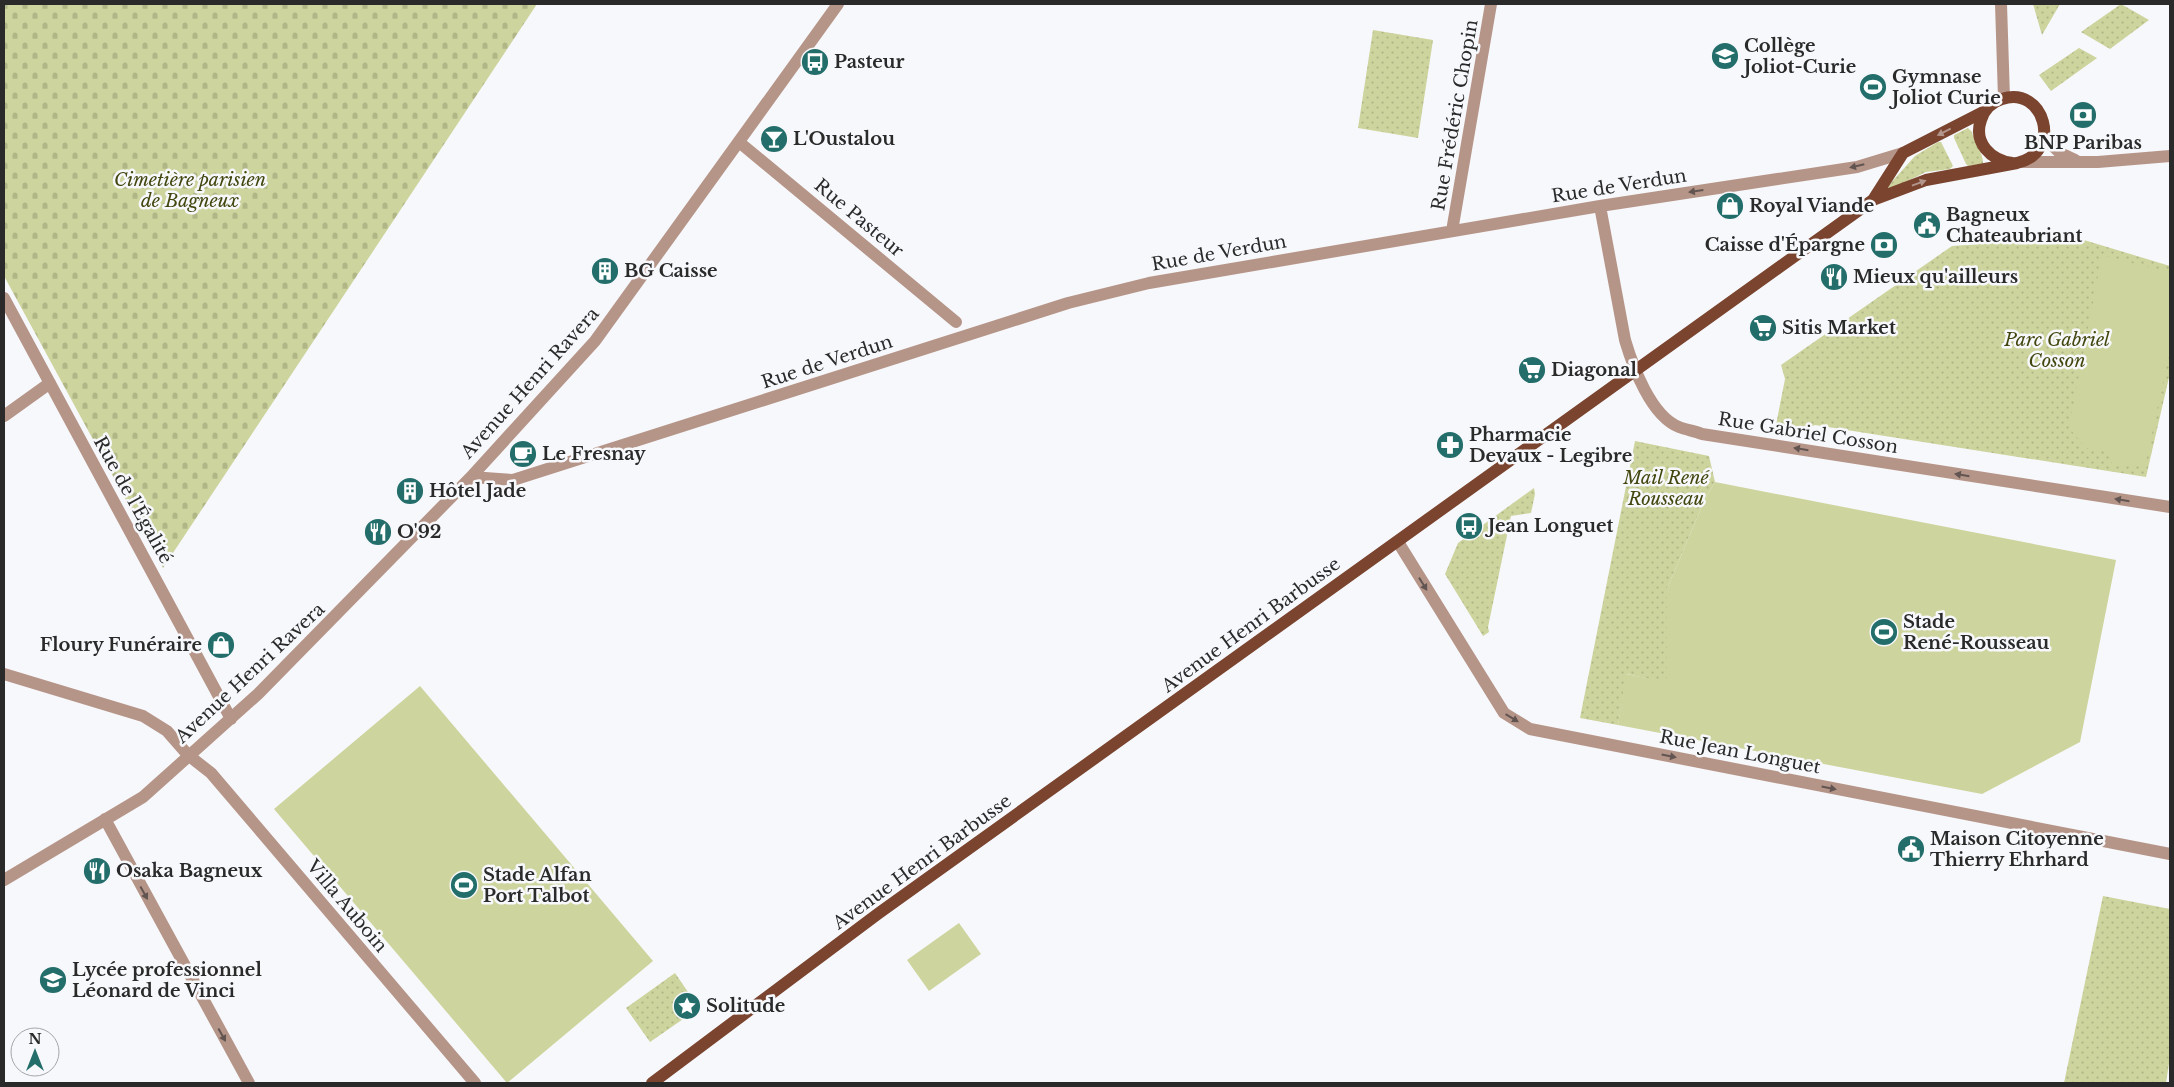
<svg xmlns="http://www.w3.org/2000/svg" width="2174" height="1087" font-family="'Libre Baskerville',serif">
<defs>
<pattern id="grass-dots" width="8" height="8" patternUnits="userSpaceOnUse" patternTransform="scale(1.25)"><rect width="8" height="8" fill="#ced49d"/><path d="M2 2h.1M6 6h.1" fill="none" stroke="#b1b687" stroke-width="1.8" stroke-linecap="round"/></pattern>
<pattern id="cemetery-stones" width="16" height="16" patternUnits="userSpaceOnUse" patternTransform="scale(1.25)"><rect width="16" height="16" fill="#ced49d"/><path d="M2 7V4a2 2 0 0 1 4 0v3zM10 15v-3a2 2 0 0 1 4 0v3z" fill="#b1b687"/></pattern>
</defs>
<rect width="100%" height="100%" fill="#f7f8fb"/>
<path fill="url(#grass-dots)" d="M2033 4H2060L2042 35Z
M2121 4 2149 20 2110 49 2081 32Z
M1373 30 1433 40 1418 138 1358 128Z
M2079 48 2097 58 2051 91 2039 75Z
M1968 128 1972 132C1974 143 1984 154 1983 164L1968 166 1966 164 1954 138V135Z
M1938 142H1941L1953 166 1950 169 1926 172 1889 190 1888 186 1915 156Z
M2074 237 2170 266V373L2146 477 1815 425 1803 430 1776 425 1785 379 1781 365 1952 246Z
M1635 441 1709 456 1715 482 1705 499 1667 589V683L1627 674 1618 725 1580 718Z
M1534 488 1535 494 1531 513 1511 516 1488 627 1489 632 1483 636 1445 574 1458 543Z
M2103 896 2170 909V1057L2166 1083H2064Z
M675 973 699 1008 650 1042 626 1008Z"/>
<path fill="url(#cemetery-stones)" d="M4 4H537L163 568 4 276Z"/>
<path fill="#ced49d" d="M2102 255 2170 273V350L2145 466 2112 464 2109 452 2086 448 2069 428Z
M1715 482 2116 560 2080 742 1982 794 1618 725 1626 674 1667 682V589L1705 499Z
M420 686 653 961 507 1083 274 809Z
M959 923 981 954 929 991 907 960Z"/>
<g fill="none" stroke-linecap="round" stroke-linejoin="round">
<path stroke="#b69589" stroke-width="12" d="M2001 4 2004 98
M2044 137 2060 153 2075 160
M739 142 956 322
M2022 162H2098L2170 156
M1600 206 1625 340C1633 367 1651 416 1679 427 1687 430 1695 431 1702 434L2170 507
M1452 231 1491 4
M4 298 231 719
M4 416 50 383
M471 477 513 480 1068 303 1149 283 1600 206 1857 167 1903 153
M1398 542 1504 713 1530 729 2170 854
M4 674 143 716 167 731 188 755 211 773 475 1083
M105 819 249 1083
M4 880 143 797 258 694 471 477 595 341 838 4"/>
<path stroke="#7a442f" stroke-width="12" d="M1873 200 1903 153 1985 111
M652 1083 879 913 1873 200 1926 180 2017 163C2064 152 2044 85 2002 99 1992 102 1984 110 1981 120 1973 143 1991 160 2012 163"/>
</g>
<defs><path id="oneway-solid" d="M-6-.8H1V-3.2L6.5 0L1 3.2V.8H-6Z" transform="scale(1.25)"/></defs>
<g fill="#b2958b">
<use href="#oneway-solid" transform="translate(1944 132) rotate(153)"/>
<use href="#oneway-solid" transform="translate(1919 183) rotate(-20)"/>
</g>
<g fill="#625551">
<use href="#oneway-solid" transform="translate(1857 166) rotate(167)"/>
<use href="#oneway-solid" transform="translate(1696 191) rotate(172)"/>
<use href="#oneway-solid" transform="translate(1801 449) rotate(-171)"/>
<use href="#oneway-solid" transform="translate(1962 475) rotate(-171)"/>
<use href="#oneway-solid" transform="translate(2122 500) rotate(-171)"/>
<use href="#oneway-solid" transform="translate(1423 584) rotate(58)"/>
<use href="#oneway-solid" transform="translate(1512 718) rotate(31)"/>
<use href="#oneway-solid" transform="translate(1669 756) rotate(11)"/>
<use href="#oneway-solid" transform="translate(1829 788) rotate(11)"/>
<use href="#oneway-solid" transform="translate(144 893) rotate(61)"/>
<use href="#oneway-solid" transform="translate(222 1035) rotate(61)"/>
</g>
<defs>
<symbol id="school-disc" viewBox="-11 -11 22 22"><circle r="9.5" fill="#236e6b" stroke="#f7f8fb"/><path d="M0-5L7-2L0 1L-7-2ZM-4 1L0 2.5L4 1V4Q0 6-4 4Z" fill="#fff"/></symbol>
<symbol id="bus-disc" viewBox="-11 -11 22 22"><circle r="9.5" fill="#236e6b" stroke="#f7f8fb"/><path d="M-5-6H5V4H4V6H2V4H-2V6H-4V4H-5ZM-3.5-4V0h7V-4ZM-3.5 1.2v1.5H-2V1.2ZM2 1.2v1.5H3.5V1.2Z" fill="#fff"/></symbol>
<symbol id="stadium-disc" viewBox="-11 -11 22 22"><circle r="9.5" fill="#236e6b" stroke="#f7f8fb"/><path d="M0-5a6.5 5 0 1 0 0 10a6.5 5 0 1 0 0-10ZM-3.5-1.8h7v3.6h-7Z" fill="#fff"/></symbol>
<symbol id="bank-disc" viewBox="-11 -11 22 22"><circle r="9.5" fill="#236e6b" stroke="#f7f8fb"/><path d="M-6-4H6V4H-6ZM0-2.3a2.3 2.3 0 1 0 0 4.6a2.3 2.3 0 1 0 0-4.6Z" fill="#fff"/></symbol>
<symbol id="bar-disc" viewBox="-11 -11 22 22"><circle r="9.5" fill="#236e6b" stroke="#f7f8fb"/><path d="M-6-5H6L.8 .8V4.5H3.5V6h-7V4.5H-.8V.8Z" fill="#fff"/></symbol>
<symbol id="shop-disc" viewBox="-11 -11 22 22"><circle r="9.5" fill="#236e6b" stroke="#f7f8fb"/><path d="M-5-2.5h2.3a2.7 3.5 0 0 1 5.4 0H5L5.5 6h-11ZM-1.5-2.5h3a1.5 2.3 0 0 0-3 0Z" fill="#fff"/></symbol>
<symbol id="civic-disc" viewBox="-11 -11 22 22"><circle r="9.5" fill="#236e6b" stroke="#f7f8fb"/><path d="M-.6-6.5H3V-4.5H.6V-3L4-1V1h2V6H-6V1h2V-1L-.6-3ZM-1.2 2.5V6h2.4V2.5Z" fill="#fff"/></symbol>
<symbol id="building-disc" viewBox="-11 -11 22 22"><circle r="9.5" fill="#236e6b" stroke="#f7f8fb"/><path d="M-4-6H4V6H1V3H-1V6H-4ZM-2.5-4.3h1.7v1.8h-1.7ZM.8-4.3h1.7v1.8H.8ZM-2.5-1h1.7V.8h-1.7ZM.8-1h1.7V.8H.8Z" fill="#fff"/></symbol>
<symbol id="restaurant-disc" viewBox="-11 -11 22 22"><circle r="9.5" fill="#236e6b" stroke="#f7f8fb"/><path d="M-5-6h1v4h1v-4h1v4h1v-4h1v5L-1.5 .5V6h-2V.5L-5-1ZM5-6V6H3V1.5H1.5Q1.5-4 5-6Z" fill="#fff"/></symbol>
<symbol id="supermarket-disc" viewBox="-11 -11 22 22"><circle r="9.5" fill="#236e6b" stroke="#f7f8fb"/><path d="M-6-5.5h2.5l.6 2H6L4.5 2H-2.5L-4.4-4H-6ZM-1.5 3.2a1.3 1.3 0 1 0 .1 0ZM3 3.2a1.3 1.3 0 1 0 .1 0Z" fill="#fff"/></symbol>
<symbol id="pharmacy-disc" viewBox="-11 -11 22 22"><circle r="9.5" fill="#236e6b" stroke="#f7f8fb"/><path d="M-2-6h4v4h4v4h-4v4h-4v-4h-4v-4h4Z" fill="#fff"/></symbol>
<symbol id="cafe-disc" viewBox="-11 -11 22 22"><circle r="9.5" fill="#236e6b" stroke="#f7f8fb"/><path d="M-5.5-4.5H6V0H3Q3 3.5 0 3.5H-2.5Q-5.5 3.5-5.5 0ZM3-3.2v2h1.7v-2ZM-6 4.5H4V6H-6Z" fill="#fff"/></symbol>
<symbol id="sight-disc" viewBox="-11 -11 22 22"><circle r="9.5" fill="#236e6b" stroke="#f7f8fb"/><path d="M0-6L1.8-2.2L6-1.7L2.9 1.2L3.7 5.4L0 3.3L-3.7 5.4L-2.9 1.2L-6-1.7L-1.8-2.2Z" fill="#fff"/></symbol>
</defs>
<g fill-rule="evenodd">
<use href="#school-disc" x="1709" y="40" width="32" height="32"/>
<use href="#bus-disc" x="799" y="46" width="32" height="32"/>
<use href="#stadium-disc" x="1857" y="71" width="32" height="32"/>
<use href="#bank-disc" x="2067" y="99" width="32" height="32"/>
<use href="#bar-disc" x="758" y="123" width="32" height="32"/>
<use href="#shop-disc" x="1714" y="190" width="32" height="32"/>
<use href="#civic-disc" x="1911" y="209" width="32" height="32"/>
<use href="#bank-disc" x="1868" y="229" width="32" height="32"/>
<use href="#building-disc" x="589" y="255" width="32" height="32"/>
<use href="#restaurant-disc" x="1818" y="261" width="32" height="32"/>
<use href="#supermarket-disc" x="1747" y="312" width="32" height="32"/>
<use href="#supermarket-disc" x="1516" y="354" width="32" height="32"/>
<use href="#pharmacy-disc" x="1434" y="429" width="32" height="32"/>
<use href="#cafe-disc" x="507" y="438" width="32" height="32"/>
<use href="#building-disc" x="394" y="475" width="32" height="32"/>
<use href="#bus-disc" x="1453" y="510" width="32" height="32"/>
<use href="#restaurant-disc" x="362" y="516" width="32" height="32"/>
<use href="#stadium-disc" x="1868" y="616" width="32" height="32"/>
<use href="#shop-disc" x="205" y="629" width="32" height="32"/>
<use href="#civic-disc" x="1895" y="833" width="32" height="32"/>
<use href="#restaurant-disc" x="81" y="855" width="32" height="32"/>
<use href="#stadium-disc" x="448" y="869" width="32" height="32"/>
<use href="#school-disc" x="37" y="964" width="32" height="32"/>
<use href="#sight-disc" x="671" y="990" width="32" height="32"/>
</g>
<g text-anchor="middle" stroke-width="5" stroke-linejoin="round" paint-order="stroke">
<g font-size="18" font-weight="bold" fill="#2a2a2b" stroke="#f7f8fb" text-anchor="start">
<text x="1744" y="52">Collège<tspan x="1744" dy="21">Joliot-Curie</tspan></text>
<text x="834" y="68">Pasteur</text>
<text x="1892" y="83">Gymnase<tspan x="1892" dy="21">Joliot Curie</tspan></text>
<text x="793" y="145">L'Oustalou</text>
<text x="2083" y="149" text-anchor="middle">BNP Paribas</text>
<text x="1749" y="212">Royal Viande</text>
<text x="1946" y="221">Bagneux<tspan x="1946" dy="21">Chateaubriant</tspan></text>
<text x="1865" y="251" text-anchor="end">Caisse d'Épargne</text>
<text x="624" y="277">BG Caisse</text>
<text x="1853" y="283">Mieux qu'ailleurs</text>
<text x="1782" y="334">Sitis Market</text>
<text x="1551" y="376">Diagonal</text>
<text x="1469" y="441">Pharmacie<tspan x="1469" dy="21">Devaux - Legibre</tspan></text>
<text x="542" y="460">Le Fresnay</text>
<text x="429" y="497">Hôtel Jade</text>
<text x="1488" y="532">Jean Longuet</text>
<text x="397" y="538">O'92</text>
<text x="1903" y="628">Stade<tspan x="1903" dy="21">René-Rousseau</tspan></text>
<text x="202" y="651" text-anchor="end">Floury Funéraire</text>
<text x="1930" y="845">Maison Citoyenne<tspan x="1930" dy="21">Thierry Ehrhard</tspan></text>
<text x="116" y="877">Osaka Bagneux</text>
<text x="483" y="881">Stade Alfan<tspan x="483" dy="21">Port Talbot</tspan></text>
<text x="72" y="976">Lycée professionnel<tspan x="72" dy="21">Léonard de Vinci</tspan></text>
<text x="706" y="1012">Solitude</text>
</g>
<g font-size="18" fill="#2a2a2b" stroke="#f7f8fb">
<text transform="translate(1455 115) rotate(-80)" y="6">Rue Frédéric Chopin</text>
<text transform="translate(1619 186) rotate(-9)" y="6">Rue de Verdun</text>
<text transform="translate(859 218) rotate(40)" y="6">Rue Pasteur</text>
<text transform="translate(1219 253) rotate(-10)" y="6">Rue de Verdun</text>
<text transform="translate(827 362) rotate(-18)" y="6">Rue de Verdun</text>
<text transform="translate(530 383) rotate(-48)" y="6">Avenue Henri Ravera</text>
<text transform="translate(1808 433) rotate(9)" y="6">Rue Gabriel Cosson</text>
<text transform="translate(133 500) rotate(61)" y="6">Rue de l'Égalité</text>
<text transform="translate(1251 625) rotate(-36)" y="6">Avenue Henri Barbusse</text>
<text transform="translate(250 673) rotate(-43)" y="6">Avenue Henri Ravera</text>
<text transform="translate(1740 752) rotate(11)" y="6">Rue Jean Longuet</text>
<text transform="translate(922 862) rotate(-36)" y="6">Avenue Henri Barbusse</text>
<text transform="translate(347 906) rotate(50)" y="6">Villa Auboin</text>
</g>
<g font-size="18" font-style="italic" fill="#43470f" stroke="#f7f8fb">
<text x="190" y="186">Cimetière parisien<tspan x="190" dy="21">de Bagneux</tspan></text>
<text x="2057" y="346">Parc Gabriel<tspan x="2057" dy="21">Cosson</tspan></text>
<text x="1666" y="484">Mail René<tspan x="1666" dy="21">Rousseau</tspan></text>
</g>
</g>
<rect width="2174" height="1087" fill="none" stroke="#2a2a2b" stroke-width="10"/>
<g transform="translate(35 1052)"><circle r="24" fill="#f7f8fb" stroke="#a5a6a8"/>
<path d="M0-4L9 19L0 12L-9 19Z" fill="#236e6b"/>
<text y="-8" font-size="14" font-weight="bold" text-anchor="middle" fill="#2a2a2b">N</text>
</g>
</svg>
